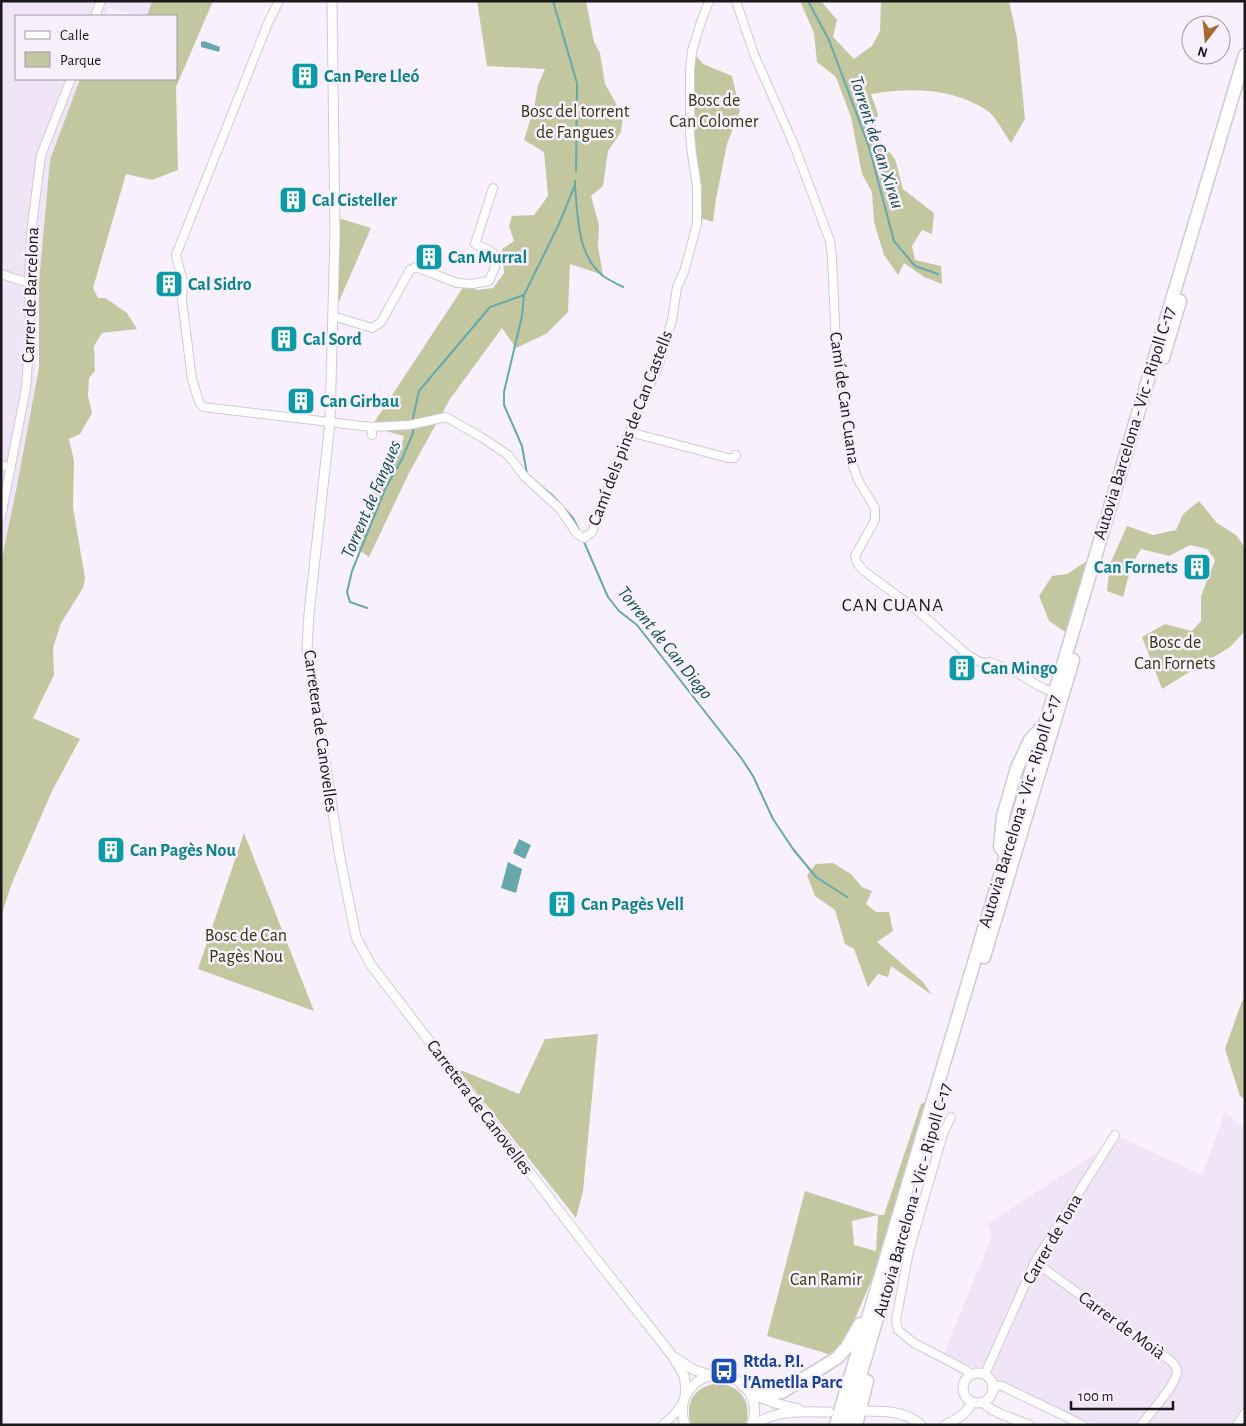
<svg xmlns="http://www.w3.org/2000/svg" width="1246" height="1426" font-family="'Alegreya Sans',sans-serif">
<rect width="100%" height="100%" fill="#f8f1fd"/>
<path fill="#efe5f7" d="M1 1H152L147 16H139L109 8 105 16H16V79H80L50 160 39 282 34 393 19 476 1 561Z
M1225 1112 1245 1129V1425H1093L944 1353 992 1236 988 1224 1120 1137 1202 1175Z"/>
<path fill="#c3c79f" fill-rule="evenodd" d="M152 1H213L176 87 178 170 152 180 126 174 93 288 98 298H105L127 313 137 329 102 333 94 346 95 371 89 378 88 396 92 413 80 434 69 439 74 461 73 508 85 578 83 588 61 623 53 648 54 675 33 718 80 739 52 791 12 883 1 916V562L17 486 39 367V282L50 160 80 79H176V16H147Z
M477 1H586L594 42 600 53 605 84 623 116 621 132 608 151 603 186 591 196 599 225 598 246 603 275 570 264 568 312 546 334 516 348 502 328 450 399 409 473 369 557 352 545 367 503 385 469 400 450 404 436 371 427 464 286 478 290 493 288 504 273 502 249 514 241 509 226 512 216 534 215 548 196 544 152 524 140 534 108 538 85 545 69 487 66Z
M800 1H821L837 20 833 37 854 59 872 46 880 31 881 1H1009L1017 38 1025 119 1011 143C1005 135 996 117 988 111 954 88 910 87 871 94L878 114 874 133 895 159 903 189 934 213 932 234 922 230 912 246 915 260 941 266 942 284 924 277 904 263 898 275 884 255 874 222 872 192 862 174 851 117 836 77 817 62 814 33Z
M692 51 703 64 732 76 740 111 727 144 716 199 713 222 697 217 690 134Z
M338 218 371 228 337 306Z
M1199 501 1217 523 1236 535 1245 548V631L1230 647 1162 689 1142 637 1165 624 1192 631 1201 621V596L1215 560 1207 549 1190 545 1169 556 1141 549 1132 564 1123 597 1107 591 1110 564 1127 526 1153 535 1176 530 1183 514Z
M1090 559 1067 633 1049 621 1039 596 1052 576 1067 574Z
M244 833 314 1011 198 969Z
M833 863 851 874 862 887 872 891 866 904 876 912H889L893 931 877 942 923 982 932 995 891 966 888 977 878 974 868 987 854 949 845 944 835 910 815 896 807 875 816 864Z
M1245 998V1099L1240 1096 1225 1049 1242 1001Z
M598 1034 583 1191 576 1218 458 1069 519 1094 545 1039Z
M928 1101 883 1253 846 1340 832 1355 767 1336 805 1191 879 1215H884L921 1104ZM878 1215 876 1251 854 1245 852 1221Z
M717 1383C741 1386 752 1401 746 1425H691C684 1402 695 1387 717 1383Z"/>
<path fill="#66a8ac" d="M204 41 220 47 219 52 201 47V42Z
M519 839 531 845 525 859 513 853Z
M508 862 522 869 516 893 501 888Z"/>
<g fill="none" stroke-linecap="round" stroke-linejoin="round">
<path stroke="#66a8ac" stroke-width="2" d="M553 1 577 83 576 171
M808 1 829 40 869 147 894 241 915 266 938 274
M575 186C578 217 577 255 603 276 609 280 617 284 623 287
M524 295 522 316 504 392V405L522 446 527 474 553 496 573 518 579 530
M412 422 419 391 490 307 524 295 559 224 575 185V181
M584 542 608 597 619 611 637 625 742 759 753 776 773 819 793 849 816 877 847 897
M367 608 350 602 347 592 352 571 386 487 402 459 413 433V427"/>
<defs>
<path id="minor" d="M279 1 268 23 176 255 183 282 182 300 192 379 199 402 203 407 371 427 372 435
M736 1 754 54 794 145 830 241 832 257 836 346 852 463 858 480 875 508V520L855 556 857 563 864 571 919 612 969 656 982 663 990 662 1019 674 1039 686 1054 693
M95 16 101 1
M1 274 29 283
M333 316 372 328 381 322 410 270 416 267 457 283 472 284 489 281 495 267 496 255 489 250 475 244 493 188
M371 427 410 425 446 417 481 437 508 455 524 476 560 509 577 534 584 538 592 532 628 434 658 367 672 320 677 287 684 272 697 224V187L692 154 690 134V70L692 51 701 22 709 1
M628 434 633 433 728 458H734L736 455
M1 465 11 468
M1 516 26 388 30 332 29 283 31 233 41 155 71 79
M951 1117 943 1134 909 1251 896 1320 898 1330 914 1343 966 1370 970 1375
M1035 1262 1171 1361C1174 1364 1177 1367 1177 1371 1178 1382 1149 1415 1141 1425
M985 1374 1035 1262 1115 1135
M993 1385 1002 1386 1083 1425
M662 1425 671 1418 683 1403
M1237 1425 1245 1413"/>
<path id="tertiary" d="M332 1 335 234 330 422 309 614 307 647 340 858 356 937 371 965 593 1255 671 1354 684 1375 686 1389 685 1396
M676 1358 694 1370 711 1375
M963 1388a15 15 0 1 1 30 0a15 15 0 1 1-30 0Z
M759 1397 775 1403 799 1409
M983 1402C992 1413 1015 1419 1029 1425
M865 1411C886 1411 905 1411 921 1425
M685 1425C681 1414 681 1402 688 1392 712 1355 767 1383 752 1425
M755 1425C775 1409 805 1412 829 1412
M945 1425C957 1419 966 1415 972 1402"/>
<path id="trunk" d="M1163 358 1180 301
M1005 853 1000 847 1003 816 1017 768 1030 740 1042 727
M984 957 1073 660
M744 1385 761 1393 768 1395 782 1392 837 1358 847 1347 860 1324
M836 1425 1245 55
M846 1425 903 1228
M856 1425 867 1381"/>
</defs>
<use href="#minor" stroke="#d0c9d5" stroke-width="10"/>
<use href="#tertiary" stroke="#d0c9d5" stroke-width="11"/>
<use href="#trunk" stroke="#d0c9d5" stroke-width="15"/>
<use href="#minor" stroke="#fff" stroke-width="8"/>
<use href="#tertiary" stroke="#fff" stroke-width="9"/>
<use href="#trunk" stroke="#fff" stroke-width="12"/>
</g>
<defs>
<symbol id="building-square" viewBox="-11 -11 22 22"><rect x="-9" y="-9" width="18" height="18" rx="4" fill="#0f9aa8" stroke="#f8f1fd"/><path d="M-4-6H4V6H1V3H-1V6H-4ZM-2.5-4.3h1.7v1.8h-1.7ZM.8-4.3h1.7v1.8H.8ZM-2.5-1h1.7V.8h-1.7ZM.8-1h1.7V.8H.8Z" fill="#fff"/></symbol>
<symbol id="bus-square" viewBox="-11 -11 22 22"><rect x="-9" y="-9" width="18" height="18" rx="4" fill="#1a4fb4" stroke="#f8f1fd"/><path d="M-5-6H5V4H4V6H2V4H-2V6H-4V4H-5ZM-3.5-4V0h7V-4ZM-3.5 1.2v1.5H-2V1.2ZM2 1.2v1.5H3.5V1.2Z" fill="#fff"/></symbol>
</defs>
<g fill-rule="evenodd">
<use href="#building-square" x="289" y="60" width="32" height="32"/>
<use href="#building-square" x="277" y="184" width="32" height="32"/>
<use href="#building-square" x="413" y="241" width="32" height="32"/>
<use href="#building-square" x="153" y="268" width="32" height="32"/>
<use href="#building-square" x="268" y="323" width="32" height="32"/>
<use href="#building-square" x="285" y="385" width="32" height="32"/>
<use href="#building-square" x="1181" y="551" width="32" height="32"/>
<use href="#building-square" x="946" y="652" width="32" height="32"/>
<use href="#building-square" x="95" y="834" width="32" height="32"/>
<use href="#building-square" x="546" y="888" width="32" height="32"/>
<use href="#bus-square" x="708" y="1355" width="32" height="32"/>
</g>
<g text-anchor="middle" stroke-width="5" stroke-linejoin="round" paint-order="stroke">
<g font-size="18" font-weight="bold" fill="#0d838f" stroke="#f8f1fd" text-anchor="start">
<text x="324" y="82">Can Pere Lleó</text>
<text x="312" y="206">Cal Cisteller</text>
<text x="448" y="263">Can Murral</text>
<text x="188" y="290">Cal Sidro</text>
<text x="303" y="345">Cal Sord</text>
<text x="320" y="407">Can Girbau</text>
<text x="1178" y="573" text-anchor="end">Can Fornets</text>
<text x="981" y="674">Can Mingo</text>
<text x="130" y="856">Can Pagès Nou</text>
<text x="581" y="910">Can Pagès Vell</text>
</g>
<g font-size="18" fill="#363810" stroke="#f8f1fd">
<text x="714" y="106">Bosc de<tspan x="714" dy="21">Can Colomer</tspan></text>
<text x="575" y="117">Bosc del torrent<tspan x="575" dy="21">de Fangues</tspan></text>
<text x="1175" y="648">Bosc de<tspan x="1175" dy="21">Can Fornets</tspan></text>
<text x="246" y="941">Bosc de Can<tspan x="246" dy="21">Pagès Nou</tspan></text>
<text x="826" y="1285">Can Ramir</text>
</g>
<g font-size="18" fill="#1a181b" stroke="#f8f1fd">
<text transform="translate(30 295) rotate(-88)" y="6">Carrer de Barcelona</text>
<text transform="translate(845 398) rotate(82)" y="6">Camí de Can Cuana</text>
<text transform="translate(1134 423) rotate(-73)" y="6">Autovia Barcelona - Vic - Ripoll C-17</text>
<text transform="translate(630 428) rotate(-69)" y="6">Camí dels pins de Can Castells</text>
<text transform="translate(321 731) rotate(82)" y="6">Carretera de Canovelles</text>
<text transform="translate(1019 811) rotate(-73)" y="6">Autovia Barcelona - Vic - Ripoll C-17</text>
<text transform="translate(480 1107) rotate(53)" y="6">Carretera de Canovelles</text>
<text transform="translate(912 1200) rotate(-74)" y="6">Autovia Barcelona - Vic - Ripoll C-17</text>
<text transform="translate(1052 1239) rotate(-60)" y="6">Carrer de Tona</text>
<text transform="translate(1122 1325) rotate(36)" y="6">Carrer de Moià</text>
</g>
<g font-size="18" font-weight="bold" fill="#164399" stroke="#f8f1fd" text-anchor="start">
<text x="743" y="1367">Rtda. P.I.<tspan x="743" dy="21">l'Ametlla Parc</tspan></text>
</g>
<g font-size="19" font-style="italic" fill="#114d50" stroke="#f8f1fd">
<text transform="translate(878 142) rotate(72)" y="7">Torrent de Can Xirau</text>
<text transform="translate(370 499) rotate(-67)" y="7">Torrent de Fangues</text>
<text transform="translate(666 642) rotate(51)" y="7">Torrent de Can Diego</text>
</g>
<g font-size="19" letter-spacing="1" fill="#1a181b" stroke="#f8f1fd">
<text x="893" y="611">CAN CUANA</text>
</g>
</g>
<rect width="1246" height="1426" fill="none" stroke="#1a181b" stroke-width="5"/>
<rect x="15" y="15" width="162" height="65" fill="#f8f1fd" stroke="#9f9aa3"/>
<rect x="25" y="31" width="25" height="8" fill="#ffffff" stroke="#9f9aa3"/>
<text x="60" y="40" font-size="15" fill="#1a181b">Calle</text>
<rect x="25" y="52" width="25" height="15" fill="#c3c79f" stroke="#9f9aa3"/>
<text x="60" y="65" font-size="15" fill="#1a181b">Parque</text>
<g transform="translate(1206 40) rotate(196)"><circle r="24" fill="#f8f1fd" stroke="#9f9aa3"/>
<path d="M0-4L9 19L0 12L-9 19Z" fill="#a6682d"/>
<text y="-8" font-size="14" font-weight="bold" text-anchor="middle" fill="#1a181b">N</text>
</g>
<path d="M1071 1401v8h102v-8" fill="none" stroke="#1a181b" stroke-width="2.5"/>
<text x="1078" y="1401" font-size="15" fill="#1a181b" stroke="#f8f1fd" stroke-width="4" paint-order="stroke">100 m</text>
</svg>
